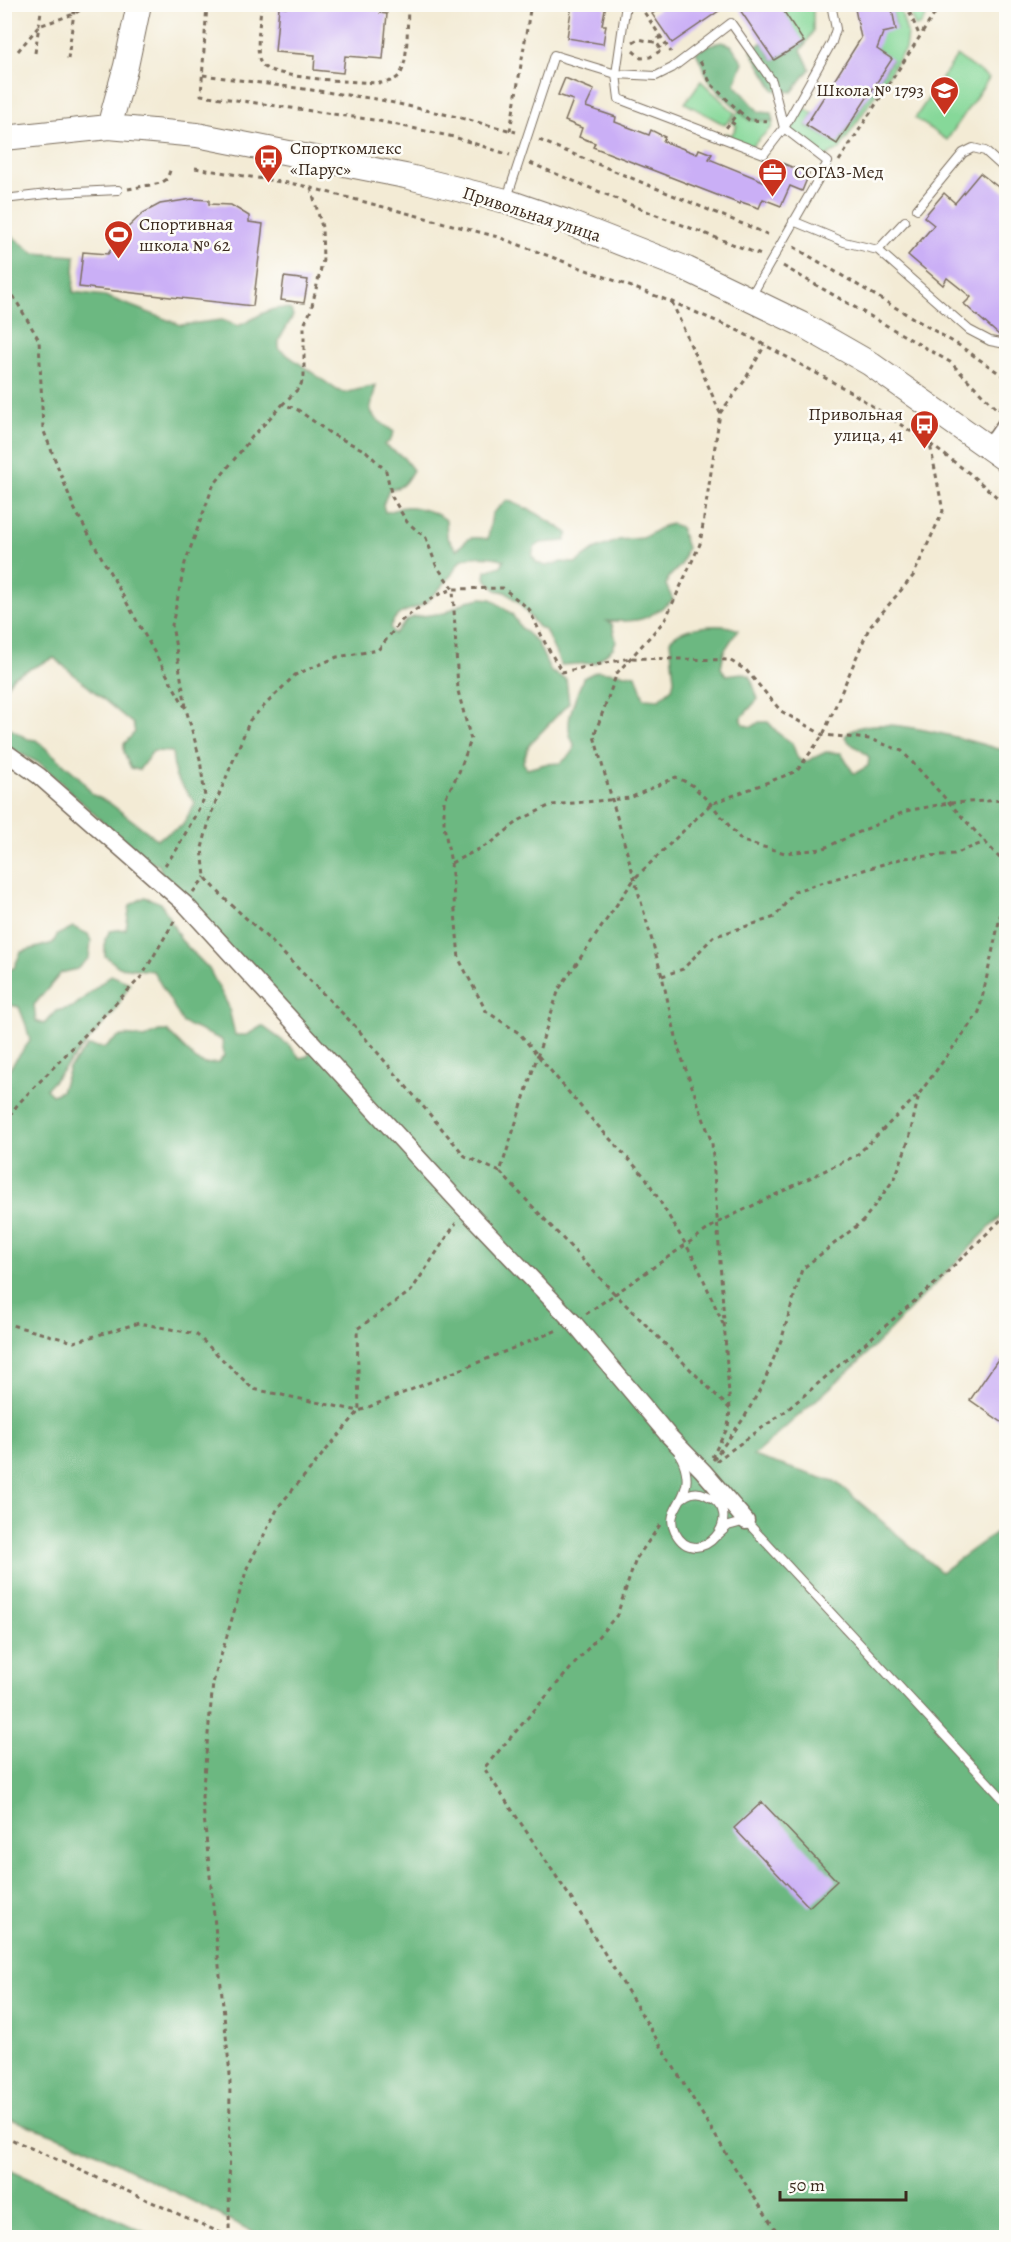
<svg xmlns="http://www.w3.org/2000/svg" width="1011" height="2242" font-family="Alegreya,serif">
<rect width="100%" height="100%" fill="#fdfcf7"/>
<filter id="ink" filterUnits="userSpaceOnUse"><feTurbulence type="fractalNoise" baseFrequency=".0167" numOctaves="2"/><feDisplacementMap in="SourceGraphic" scale="12" xChannelSelector="R" yChannelSelector="G"/><feConvolveMatrix kernelMatrix="1 2 1 2 8 2 1 2 1" color-interpolation-filters="sRGB"/></filter>
<filter id="wash" filterUnits="userSpaceOnUse"><feTurbulence type="fractalNoise" baseFrequency=".008" numOctaves="4" result="noise"/><feDisplacementMap in="SourceGraphic" scale="24" xChannelSelector="R" yChannelSelector="G"/><feGaussianBlur stdDeviation="1.35" result="paint"/><feColorMatrix in="noise" values="0 0 0 0 0 0 0 0 0 0 0 0 0 0 0 0 0 1.4 0 .05"/><feComposite in="paint" operator="in"/></filter>
<g filter="url(#wash)">
<rect width="100%" height="100%" fill="#f3ebd5"/>
<path fill="#86d899" stroke="#60815c" stroke-width="1.5" d="M779 5H813V31L805 45Z
M891 5H899L907 33 905 49 839 150 824 157 788 129 789 126 801 106 813 113 806 126 838 144 892 60 877 49 879 33 896 29Z
M906 5H932V7L920 26H915Z
M957 56 989 78 947 140 915 118Z
M701 81 735 113 725 125 685 103Z
M739 111 749 120 773 121 772 127 750 148 723 138 726 133 731 136 737 126 731 122Z"/>
<path fill="#6cb881" stroke="#547150" stroke-width="1.5" d="M722 42 731 45 743 62 735 84 759 112 771 113 773 121 749 120 711 84 696 52 709 45Z
M762 42 774 60 804 42 805 45 801 50 810 69 792 92 774 90 751 51Z
M4 230 34 253 75 256 73 292 105 296 181 325 222 320 238 326C256 319 272 303 291 310L293 316 279 340V349L337 390 345 393 376 385 370 410 375 418 394 432 390 441 384 445 403 457 413 470C406 482 403 489 389 489L383 505 385 512C393 512 397 508 404 507 415 505 438 513 446 520L447 537 457 550C469 537 469 536 488 539L492 514 507 500 536 513 568 533 565 541 541 543 534 548 532 556 537 563 546 566 561 562 576 563 594 550 619 540 643 538 664 526 672 524 680 527 687 548 681 565 669 577 666 585 673 600C644 621 642 622 607 621L612 624 616 641 613 648 595 663 561 665 545 630 538 627 518 602 505 592 496 590 485 578 486 571 501 566 504 560C494 556 473 555 463 559 458 562 455 569 452 574 446 582 431 599 423 604 409 613 398 608 390 627L394 634 407 620 414 617 445 613 467 601 482 598 491 599 512 614 521 628 537 642 551 672 566 679 569 703 529 745 523 762 527 769 545 764 561 763 573 752 574 744C561 724 576 699 583 678L597 671 636 675 644 698 659 699 672 688 674 680 670 640C682 626 722 622 738 630L724 651 721 668 726 675 742 673 750 676 758 699 741 718 744 725 752 727 759 722H768L779 734 792 743 798 759 805 762 826 752 841 753 854 774 868 766 869 758C863 748 851 748 845 737 865 707 969 741 999 749L1006 748V1211L858 1363 753 1456 837 1483 941 1572 1006 1525V2237H263L82 2145 5 2117 4 1069H9L30 1041 26 1025 19 1007 5 1004V971L14 968 21 952 53 943 57 935 73 927 88 934 91 941 89 958 77 969 61 973 34 1005 36 1021 44 1024 56 1011 73 1007 111 975 130 983 115 1011 46 1089 52 1095 61 1091 69 1068 88 1046 105 1048C121 1033 123 1034 144 1038L159 1031H167L196 1060 204 1064 218 1063 224 1056 222 1040 183 1023 153 971 119 967 105 956V939L110 931 126 929 130 905 145 897 161 903 181 940 209 969 228 1005 235 1035H247L262 1026 290 1046 300 1058 308 1056 312 1048 164 880 159 865 143 860 41 764 5 746V727H7L28 739 36 740 79 777 93 795 108 802 157 839 182 826 195 803 175 776 172 752 153 751 139 770 131 768 124 753V744L135 732 133 724 54 658 14 676 5 688Z
M5 2168 155 2237H5Z"/>
<g id="blocks">
<path fill="#caaff6" d="M286 4H381L380 13 387 14 383 59 345 56 343 73 314 70 315 55 275 52 279 7 286 8Z
M572 4H606L602 25H606L603 44 567 38Z
M666 4H729L672 43 652 14Z
M736 4H779L804 42 774 60Z
M854 4H891L896 30 883 33 877 49 892 59 837 144 806 125 861 38Z
M565 78 594 90 586 107 616 117 615 122 649 135 651 130 665 137 663 141 697 154 699 149 712 154 709 159 768 183 777 161 809 174 802 191 790 186 781 206 763 199 759 208 741 202 740 204 593 147 595 143 579 137 582 128 565 121 573 100 558 95Z
M980 173 1006 193V327L999 335 964 304 971 297 947 278 943 285 908 255 934 225 924 217 944 193 955 203Z
M192 199 209 200V204L231 205 249 216V222L263 224 253 306 79 287 83 252 108 254 122 233 143 213 160 204Z
M284 277 308 280 304 303 281 300Z
M998 1359 1006 1365V1425L970 1400Z
M762 1802 837 1881 809 1907 734 1828Z"/>
</g>
</g>
<g filter="url(#ink)">
<use href="#blocks" fill-opacity="0" stroke="#7b6e5e" stroke-width="1.5"/>
<g fill="none" stroke-linecap="round" stroke-linejoin="round">
<defs>
<path id="lane" d="M626 4 616 74 656 76 672 68 731 23 772 81 784 128
M784 128 832 42 836 29 831 4
M507 198 554 55 616 74 619 99 764 154 784 128 828 162 750 298
M4 199 56 193 118 190
M917 209 963 153 973 148 985 151 1006 170
M793 221 844 242 878 250 969 330 990 341 1006 344
M878 250 905 221
M679 1454C685 1463 689 1479 685 1489 681 1505 666 1514 675 1532 697 1575 751 1513 706 1495 696 1490 689 1493 681 1499
M718 1535 728 1526 746 1521 1006 1802"/>
<path id="street" d="M990 447 1006 424
M4 751 39 776 185 904 465 1209 574 1323 668 1435 703 1471 746 1521"/>
<path id="secondary" d="M109 127 126 66 139 4
M4 138 109 127 197 135 405 176 506 201 567 222 687 269 801 324 869 363 1006 460"/>
</defs>
<use href="#lane" stroke="#7b6e5e" stroke-width="10"/>
<use href="#street" stroke="#7b6e5e" stroke-width="19"/>
<use href="#secondary" stroke="#7b6e5e" stroke-width="26"/>
<path stroke="#7b6e5e" stroke-width="3" stroke-dasharray="4.5 4.5" stroke-linecap="butt" d="M207 4 201 95 374 120 454 137 510 155
M261 4C261 17 254 56 262 65 275 79 359 82 382 83 388 82 394 81 399 76 409 64 407 21 408 4
M643 4 644 12 671 52
M906 4 920 37
M633 42 638 39 654 42 662 36
M18 51 39 26 74 14 89 4
M633 51 641 58 650 57 662 50 655 41
M35 53 42 4
M68 59 75 4
M700 61 711 84 739 111 726 128
M203 75 376 99 457 117 516 132
M739 111 749 120 770 121
M731 122 737 126
M510 131 531 4
M539 140 772 236
M839 161 941 4
M530 163 646 211 761 255
M195 168 300 185 498 237 672 302 739 331 851 392 930 444 969 473 1006 505
M311 188 322 227 323 260 311 310 304 325V376L300 387 283 404 298 410 331 434 366 451 386 471 392 497 407 522 426 538 436 565 453 589 458 691 471 740 459 772 444 800V826L451 863 491 843 520 820 551 805 630 798 676 777 692 785 711 804 742 841 785 853 822 849 906 811 949 803 1006 800
M128 189 161 183 167 179 171 168
M794 247 960 346 1006 378
M783 266 950 362 998 410 1006 401
M4 280 39 340 43 429 74 508 186 709 200 759 205 797 177 849 165 865
M672 302 720 413 700 544 665 620 617 673 594 736 662 976 679 1050 712 1143 730 1410 728 1427 712 1457
M720 413 743 383 765 345
M186 707 172 625 185 563 213 486 252 437 283 404
M451 863 459 959 486 1011 519 1033 587 1114 646 1178 695 1260 723 1324
M193 892 205 877
M662 976 683 969 713 937 775 917 795 891 903 858 954 854 985 842
M4 1123 18 1104 142 976 176 918
M500 1172 465 1156 355 1026 270 940 225 899 205 877 202 848 211 814 250 720 295 675 337 657 378 650 402 620 435 596 453 589 503 588 529 609 546 645 562 672 630 658 729 660 746 670 781 711 823 735 870 739 902 751 1006 865
M586 1314 615 1294 500 1172 559 989 635 878 711 804 797 771 823 735 869 628 913 576 943 511 930 444
M4 1323 74 1342 139 1323 196 1334 253 1389 359 1411 560 1329
M730 1409 615 1294 717 1223 857 1155 918 1095
M713 1460 744 1418 764 1382 782 1338 802 1269 863 1221 895 1178 909 1139 919 1094 979 1012 1006 890
M716 1461 787 1410 938 1281 1006 1215
M660 1525 636 1559 617 1615 484 1768 574 1903 735 2168 781 2238
M4 2136 232 2238
M229 2238 230 2075 202 1796 213 1683 247 1568 279 1506 359 1411 357 1329 411 1291 456 1223"/>
<use href="#lane" stroke="#fff" stroke-width="8"/>
<use href="#street" stroke="#fff" stroke-width="16"/>
<use href="#secondary" stroke="#fff" stroke-width="24"/>
</g>
</g>
<defs>
<symbol id="school-pin" viewBox="-11 -11 22 30"><path d="M0 17L-7.5 6A9.5 9.5 0 1 1 7.5 6Z" fill="#c8321e" stroke="#fdfcf7"/><path d="M0-5L7-2L0 1L-7-2ZM-4 1L0 2.5L4 1V4Q0 6-4 4Z" fill="#fff"/></symbol>
<symbol id="bus-pin" viewBox="-11 -11 22 30"><path d="M0 17L-7.5 6A9.5 9.5 0 1 1 7.5 6Z" fill="#c8321e" stroke="#fdfcf7"/><path d="M-5-6H5V4H4V6H2V4H-2V6H-4V4H-5ZM-3.5-4V0h7V-4ZM-3.5 1.2v1.5H-2V1.2ZM2 1.2v1.5H3.5V1.2Z" fill="#fff"/></symbol>
<symbol id="office-pin" viewBox="-11 -11 22 30"><path d="M0 17L-7.5 6A9.5 9.5 0 1 1 7.5 6Z" fill="#c8321e" stroke="#fdfcf7"/><path d="M-6-3h4V-5.5h4V-3h4V5H-6ZM-1-4.5V-3h2v-1.5ZM-6 0V1H6V0Z" fill="#fff"/></symbol>
<symbol id="stadium-pin" viewBox="-11 -11 22 30"><path d="M0 17L-7.5 6A9.5 9.5 0 1 1 7.5 6Z" fill="#c8321e" stroke="#fdfcf7"/><path d="M0-5a6.5 5 0 1 0 0 10a6.5 5 0 1 0 0-10ZM-3.5-1.8h7v3.6h-7Z" fill="#fff"/></symbol>
</defs>
<g fill-rule="evenodd">
<use href="#school-pin" x="928" y="74" width="33" height="45"/>
<use href="#bus-pin" x="252" y="142" width="33" height="45"/>
<use href="#office-pin" x="756" y="156" width="33" height="45"/>
<use href="#stadium-pin" x="102" y="218" width="33" height="45"/>
<use href="#bus-pin" x="908" y="408" width="33" height="45"/>
</g>
<g text-anchor="middle" stroke-width="5" stroke-linejoin="round" paint-order="stroke">
<g font-size="18" fill="#3b2a1e" stroke="#fdfcf7" text-anchor="start">
<text x="924" y="96" text-anchor="end">Школа № 1793</text>
<text x="290" y="154">Спорткомлекс<tspan x="290" dy="21">«Парус»</tspan></text>
<text x="794" y="178">СОГАЗ-Мед</text>
<text x="139" y="230">Спортивная<tspan x="139" dy="21">школа № 62</tspan></text>
<text x="903" y="420" text-anchor="end">Привольная<tspan x="903" dy="21">улица, 41</tspan></text>
</g>
<g font-size="18" fill="#3b2a1e" stroke="#fdfcf7">
<text transform="translate(532 214) rotate(18)" y="6">Привольная улица</text>
</g>
</g>
<rect width="1011" height="2242" fill="none" stroke="#fdfcf7" stroke-width="24"/>
<path d="M780 2191v9h126v-9" fill="none" stroke="#3b2a1e" stroke-width="3"/>
<text x="789" y="2191" font-size="18" fill="#3b2a1e" stroke="#fdfcf7" stroke-width="4.5" paint-order="stroke">50 m</text>
</svg>
